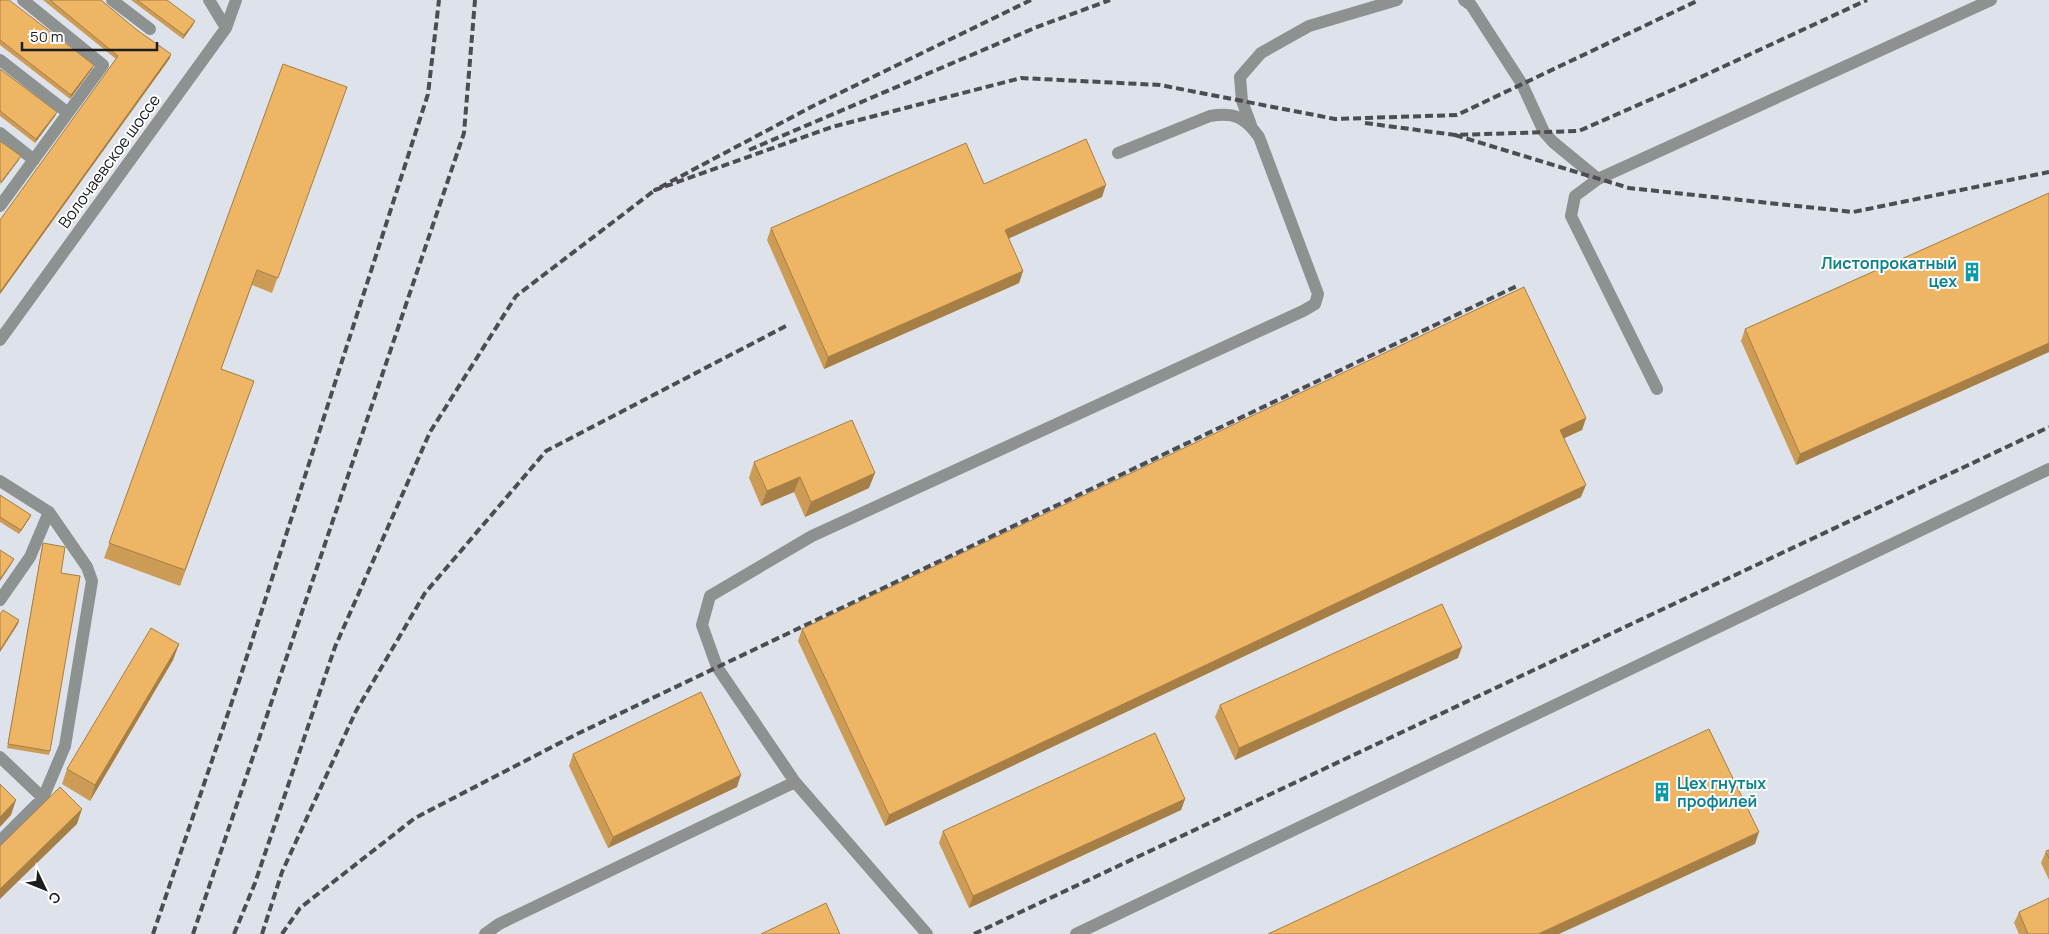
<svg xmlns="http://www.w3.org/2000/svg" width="2049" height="934" font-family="Manrope,sans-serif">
<rect width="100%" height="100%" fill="#dee2ea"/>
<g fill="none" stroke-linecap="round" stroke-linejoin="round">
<path stroke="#8d9190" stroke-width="12" d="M112 0 150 29
M209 0 226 28
M1464 0 1471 5 1522 84 1544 132 1553 142 1598 179
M0 60 68 113
M1251 125 1242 101 1240 77 1261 53 1309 26 1397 0
M0 133 34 160
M0 206 103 65 23 0
M0 340 226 28 236 0
M1657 389 1571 216 1575 196 1598 179 1991 0
M0 481 49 512 30 557 0 600
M0 757 43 798 0 841
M795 782 717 667 702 625 710 596 812 536 1303 311 1315 304 1318 294 1259 137C1245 117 1234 112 1210 116L1118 153
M43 798 65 746 92 581 87 567 49 512
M485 934 499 924 795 782 927 934
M1076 934 2049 469"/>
<path stroke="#4b4d51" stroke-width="4" stroke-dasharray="8 4" stroke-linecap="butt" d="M1031 0 813 106 655 190 832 127 1021 78 1160 85 1335 119 1457 115 1699 0
M1365 123 1455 135 1579 131 1688 83 1867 0
M1455 135 1629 188 1853 212 2049 172
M749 150 1037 27 1110 0
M153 934 239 681 428 94 439 0
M193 934 464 133 475 0
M234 934 255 883 335 647 430 432 516 296 655 190 662 187
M262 934 282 872 356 711 425 593 546 451 786 326
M282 934 300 908 415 818 577 734 1519 285
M974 934 2049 427"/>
</g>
<path fill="#cc9c56" d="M0 0 94 65 92 69 70 99 0 45Z
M43 0H101L170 58 0 294V220L116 59Z
M131 0H167L193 25 183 39Z
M283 64 347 87 272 293 252 285 221 369 254 381 180 586 104 558Z
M0 69 57 112 55 116 35 143 0 116Z
M984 184 1102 197 1008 238 1023 271 1019 283 824 369 767 240 771 228Z
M2049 193V352L1796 465 1741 341 1745 329Z
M1586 418 1582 430 1564 438 1581 497 885 826 798 641 802 629Z
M754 462 869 488 805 517 794 492 761 506 749 478Z
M0 495 31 515 29 519 19 534 0 522Z
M43 543 50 751 49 755 7 748 42 547Z
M179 644 173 660 90 801 62 784 67 769Z
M1458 658 1235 760 1215 717 1220 705Z
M573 754 737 787 608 848 569 766Z
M1185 799 1181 810 969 908 939 843 943 831Z
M2049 850V880L2041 863 2046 851Z
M2019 912 2049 934H2019L2014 923Z"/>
<path fill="#a67f46" d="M195 21 193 25 183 39 184 35Z
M171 54 170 58 0 294V292Z
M94 65 92 69 70 99 71 95Z
M57 112 55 116 35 143 36 139Z
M21 156 19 160 0 185 1 182Z
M1106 185 1102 197 1001 242 1005 230Z
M1023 271 1019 283 824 369 828 357Z
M2049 343V352L1796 465 1800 454Z
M1586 418 1582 430 1556 442 1560 430Z
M875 473 869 488 805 517 811 502Z
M800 477 794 492 761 506 767 491Z
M1586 485 1581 497 885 826 889 815Z
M31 515 29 519 19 534 21 530Z
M14 559 12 563 0 581V579Z
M19 620 18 624 0 652V650Z
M179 644 173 660 90 801 95 785Z
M1462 647 1458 658 1235 760 1239 748Z
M741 775 737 787 608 848 613 837Z
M1185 799 1181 810 969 908 973 896Z
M16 800 11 815 0 827V817Z
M82 809 77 824 0 899V889Z
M1759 832 1755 844 1559 934H1538Z"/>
<path fill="#edb564" stroke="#a67f46" d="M0 0H9L94 65 71 95 0 40Z
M50 0H101L137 30 171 54 0 292V220L118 56Z
M137 0H167L195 21 184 35Z
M283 64 347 87 278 278 257 270 221 369 254 381 185 570 109 543Z
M0 69 57 112 36 139 0 111Z
M1086 139 1106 185 1005 230 1023 271 828 357 771 228 966 143 984 184Z
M0 141 21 156 1 182 0 181Z
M2049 193V343L1800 454 1745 329Z
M1524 287 1586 418 1560 430 1586 485 889 815 802 629Z
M852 420 875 473 811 502 800 477 767 491 754 462Z
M0 495 31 515 21 530 0 517Z
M43 543 65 547 61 573 80 576 50 751 8 744Z
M0 550 14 559 0 579Z
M1442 604 1462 647 1239 748 1220 705Z
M3 610 19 620 0 650V614Z
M151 628 179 644 95 785 67 769Z
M701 692 741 775 613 837 573 754Z
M1709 729 1759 832 1538 934H1268Z
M1155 733 1185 799 973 896 943 831Z
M0 784 16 800 0 817Z
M60 787 82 809 0 889V846Z
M2049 850V859L2046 851Z
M2049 898V934H2028L2019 912Z
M826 903 840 934H761Z"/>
<defs>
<symbol id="building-bare" viewBox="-9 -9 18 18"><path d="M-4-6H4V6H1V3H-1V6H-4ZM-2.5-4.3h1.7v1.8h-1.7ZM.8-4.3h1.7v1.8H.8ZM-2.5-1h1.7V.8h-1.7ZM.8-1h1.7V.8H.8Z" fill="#0f9aa8" stroke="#fff" stroke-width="2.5" paint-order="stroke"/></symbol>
</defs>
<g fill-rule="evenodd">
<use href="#building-bare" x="1958" y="258" width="28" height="28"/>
<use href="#building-bare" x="1648" y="778" width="28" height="28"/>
</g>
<g text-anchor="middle" stroke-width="4" stroke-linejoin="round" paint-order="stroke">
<g font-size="16" fill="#1c1d20" stroke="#fff">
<text transform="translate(109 161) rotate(-54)" y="6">Волочаевское шоссе</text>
</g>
<g font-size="16" font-weight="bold" fill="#0d838f" stroke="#fff" text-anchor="end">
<text x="1957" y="269">Листопрокатный<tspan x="1957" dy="18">цех</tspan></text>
<text x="1677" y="789" text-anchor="start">Цех гнутых<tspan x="1677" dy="18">профилей</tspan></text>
</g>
</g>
<g transform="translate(45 889) rotate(133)" stroke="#ffffff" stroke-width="4" paint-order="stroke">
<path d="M0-4L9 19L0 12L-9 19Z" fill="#1c1d20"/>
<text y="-8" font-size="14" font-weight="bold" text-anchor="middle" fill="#1c1d20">С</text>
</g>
<path d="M22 42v8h135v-8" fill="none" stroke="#1c1d20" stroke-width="2.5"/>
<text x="30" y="42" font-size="15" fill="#1c1d20" stroke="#ffffff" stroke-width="4" paint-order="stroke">50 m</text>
</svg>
